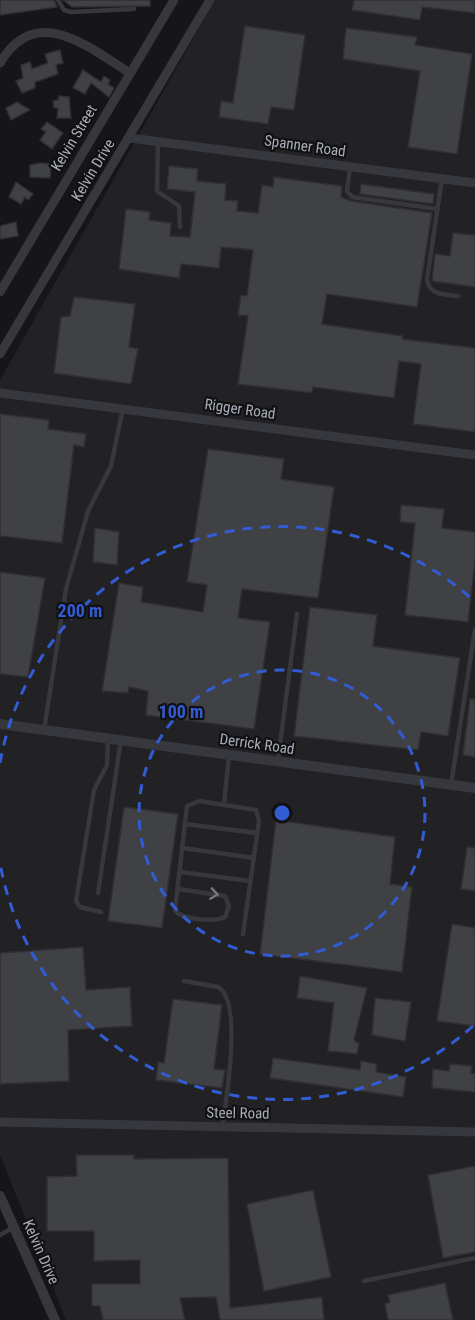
<svg xmlns="http://www.w3.org/2000/svg" width="475" height="1320" font-family="'Roboto Condensed',sans-serif">
<rect width="100%" height="100%" fill="#161618"/>
<path fill="#222225" d="M215 0H475V1320H66L0 1155V380Z"/>
<path fill="#404145" stroke="#303034" stroke-width="1.5" d="M0 0H54L57 7 0 15Z
M63 0H150V6L72 7Z
M354 0H475V13L422 7 420 20 352 10Z
M245 26 305 35 294 110 271 107 268 124 219 117 221 101 233 103Z
M346 28 417 37 415 45 472 54 457 154 408 147 420 71 343 59Z
M60 50 63 63 56 65 58 74 35 82V88L22 93 16 81 23 78 21 65 30 62 32 69 48 63 45 54Z
M83 70 101 82 104 76 110 80 108 84 114 88 109 97 91 83 85 94 73 88Z
M59 96 69 97 71 118H57L58 108H54L53 101 58 100Z
M17 102 30 110 11 120 6 108Z
M47 122 63 133 52 149 40 140 46 132 41 129Z
M40 163 51 164 50 178 30 177V165Z
M169 166 198 169 197 181 226 184 225 200 238 201 237 211 258 213 262 185 273 187 274 177 342 186 341 197 351 201 432 213 417 307 327 294 322 324 403 336 402 339 475 348V432L413 424 421 364 399 361 394 398 313 387 312 393 238 384 248 316 238 315 241 295 247 296 253 250 221 247 219 268 181 264 179 278 119 269 126 209 150 212 149 220 171 223 170 236 190 237 195 192 167 189Z
M16 182 33 194 28 200 25 197 21 204 9 197Z
M361 184 434 194 433 204 360 194Z
M16 222 18 236 0 239V226Z
M453 233 475 235V287L432 281 435 254 450 256Z
M74 297 135 304 129 347 138 349 131 384 54 373 61 317 70 316Z
M0 414 49 420 48 429 86 434 84 447 74 445 62 543 0 536Z
M208 449 284 459 281 479 334 487 318 598 242 589 238 618 270 622 254 729 146 715 148 691 129 687 128 693 102 691 119 583 143 587 141 602 203 612 207 585 187 582Z
M401 505 444 509 442 528 475 532V561L468 622 405 615 415 523 400 522Z
M95 528 119 532 117 565 93 562Z
M0 572 45 578 28 677 0 674Z
M310 607 377 615 373 646 460 658 448 736 421 732 418 750 294 736Z
M470 699H475V757L463 755Z
M124 807 178 814 162 928 108 921Z
M276 820 395 837 390 884 412 887 402 972 260 954Z
M467 847 475 848V891L461 889Z
M452 924 475 928V1026L437 1021Z
M83 947 86 990 130 987 132 1026 68 1030 69 1081 0 1084V953Z
M300 976 367 988 354 1040 359 1044 357 1054 328 1051 334 1003 297 998Z
M375 998 411 1002 405 1041 372 1035Z
M173 999 222 1005 214 1069 225 1070 222 1088 156 1080 158 1062 164 1063Z
M273 1058 360 1070 361 1061 377 1064 376 1072 406 1077 403 1097 270 1078Z
M450 1064 472 1066 471 1073 475 1074V1092L432 1088 433 1069 449 1071Z
M76 1155H134V1159L228 1158 230 1308 322 1297 324 1320H220L216 1297 180 1298 185 1320H103L100 1306H92V1284H140V1260L94 1261V1231H47V1177L77 1176Z
M475 1166V1252L443 1258 428 1175Z
M313 1190 331 1277 264 1291 247 1204Z
M445 1283 453 1320H388L385 1304 390 1302 388 1295Z"/>
<g fill="none" stroke-linecap="round" stroke-linejoin="round">
<path stroke="#37383d" stroke-width="4.5" d="M58 0 64 10 71 12 134 9
M158 142 157 191 179 206 180 227
M350 167 347 191 352 197 438 209
M442 178 427 280C430 296 445 294 458 296
M44 730 66 589 88 511 111 466 123 408
M278 760 297 614
M451 785 475 629
M224 804 229 756
M185 824 257 833
M183 848 254 858
M180 872 250 881
M178 889 225 896 229 906 225 917C215 922 181 920 175 910L187 806 200 801 256 810 259 821 243 934
M98 893 121 740
M101 912 80 907 76 901 94 790 107 765 108 740
M184 981 218 987C243 1000 226 1103 222 1128
M0 1235 14 1227
M364 1281 475 1258"/>
<path stroke="#37383d" stroke-width="9" d="M0 63C36 2 88 47 130 73
M130 138 475 183
M0 292 174 0
M0 354 210 0
M0 393 475 455
M0 1122 475 1132"/>
<path stroke="#37383d" stroke-width="10" d="M0 724 475 788
M0 1196 55 1320"/>
</g>
<defs><path id="oneway-chevron" d="M-2-3.5L2.5 0L-2 3.5" fill="none" stroke-width="1.6" stroke-linecap="round" stroke-linejoin="round" transform="scale(1.5)"/></defs>
<use stroke="#757881" href="#oneway-chevron" transform="translate(214 894) rotate(8)"/>
<g fill="none" stroke="#325cd3" stroke-width="3" stroke-dasharray="10 8">
<circle cx="282" cy="813" r="143"/>
<path d="M473 1026A286 286 0 0 1 0 863M0 763A286 286 0 0 1 473 600"/>
</g>
<g text-anchor="middle" stroke-width="4.5" stroke-linejoin="round" paint-order="stroke">
<g font-size="15" fill="#a8adb8" stroke="#111113">
<text transform="translate(74 138) rotate(-59)" y="5">Kelvin Street</text>
<text transform="translate(305 146) rotate(8)" y="5">Spanner Road</text>
<text transform="translate(93 170) rotate(-59)" y="5">Kelvin Drive</text>
<text transform="translate(240 409) rotate(8)" y="5">Rigger Road</text>
<text transform="translate(257 744) rotate(8)" y="5">Derrick Road</text>
<text transform="translate(238 1113) rotate(1)" y="5">Steel Road</text>
<text transform="translate(41 1252) rotate(66)" y="5">Kelvin Drive</text>
</g>
</g>
<circle cx="282" cy="813" r="9" fill="#325cd3" stroke="#111113" stroke-width="3"/>
<g font-size="18" text-anchor="middle" font-weight="bold" fill="#325cd3" stroke="#111113" stroke-width="4.5" stroke-linejoin="round" paint-order="stroke">
<text x="80" y="617">200 m</text>
<text x="181" y="718">100 m</text>
</g>
</svg>
